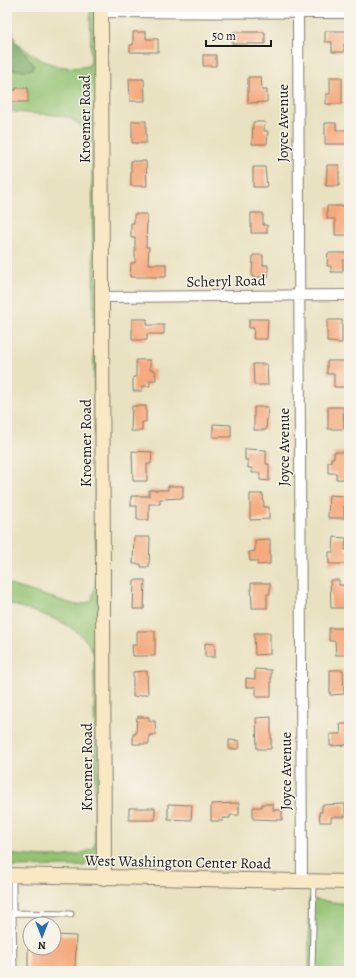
<svg xmlns="http://www.w3.org/2000/svg" width="356" height="978" font-family="Alegreya,serif">
<rect width="100%" height="100%" fill="#f7f3e8"/>
<filter id="ink" filterUnits="userSpaceOnUse"><feTurbulence type="fractalNoise" baseFrequency=".025" numOctaves="2"/><feDisplacementMap in="SourceGraphic" scale="8" xChannelSelector="R" yChannelSelector="G"/><feConvolveMatrix kernelMatrix="1 2 1 2 8 2 1 2 1" color-interpolation-filters="sRGB"/></filter>
<filter id="wash" filterUnits="userSpaceOnUse"><feTurbulence type="fractalNoise" baseFrequency=".012" numOctaves="4" result="noise"/><feDisplacementMap in="SourceGraphic" scale="16" xChannelSelector="R" yChannelSelector="G"/><feGaussianBlur stdDeviation="0.9" result="paint"/><feColorMatrix in="noise" values="0 0 0 0 0 0 0 0 0 0 0 0 0 0 0 0 0 1.4 0 .05"/><feComposite in="paint" operator="in"/></filter>
<g filter="url(#wash)">
<rect width="100%" height="100%" fill="#e9e2c1"/>
<path fill="#93c372" stroke="#587047" d="M90 7H96L99 851 94 859 84 866 7 867V854C30 856 75 862 94 847L95 839 94 655C83 622 36 613 7 603V584L76 605 89 602 92 599 96 582 92 148C85 119 67 115 41 114 30 114 18 112 7 111V68L14 70H31L27 55 18 47 15 41C36 60 59 72 88 66L91 62Z
M309 899 349 904V971H309Z"/>
<path fill="#76a964" stroke="#496240" d="M7 7H11V24L15 41 34 65 31 70H14L7 68Z"/>
<g id="blocks">
<path fill="#f5a97c" d="M325 31H349V43L344 44V52H332V42H325Z
M133 32H146V39H158V52H130V45H133Z
M233 32H265V44H232Z
M203 55H216V66H203Z
M248 77H261L262 90H267V102L248 103Z
M330 77H342V104H326V94H330Z
M129 79H144L145 101H130Z
M16 88H28V102H7V90H16Z
M132 121H146V143H132Z
M253 122H265L264 131H268L267 144H252Z
M325 123H336V130H348V144H325Z
M131 161H146L147 186H131Z
M327 165H339V186H326Z
M253 167H265L267 187H253Z
M327 206H347L349 235H335V219H327Z
M251 213H263V225H267V233H251Z
M134 214H147L146 247H149L148 264H166V277H130L131 263H135V238H131V223H134Z
M328 253H347L346 260H343V272H331V266H327Z
M253 255H263V265H268V277H252Z
M132 319H147V325H164V334H147V340H132Z
M249 319H268L267 339H253L254 328H249Z
M327 320H342V343L327 342Z
M136 360H150V370H155L156 380H150V386H142V391H133V377H136Z
M327 361H346V387H334V374H327Z
M253 364H267L268 385H254Z
M132 406H146V422H142V431H131Z
M254 407H268L266 430H254Z
M328 407H343L344 429H328Z
M213 424 231 425V437H213Z
M245 449 266 450V464H269V481L260 480V473H252V468H248V460H245Z
M132 451 152 452 151 464H147V481H133Z
M334 452H347V479H336V473H328V462H331V458H334Z
M168 486H183V498L160 499V504H149V520H137V506H131V496H149V490H168Z
M250 494H263L264 507H269V519L250 520Z
M329 495 349 496V506H344V518H328Z
M134 537H150L149 567H141V564H133Z
M334 537 346 538 345 550H349V564H329V552H333Z
M270 539V564L257 565V561H250L249 552 255 551V540Z
M134 580H145L144 609H133Z
M330 580H339V585H348V608H331Z
M251 583H270V594H267V608H252Z
M329 628H347V634H349L348 655H336L335 641H329Z
M137 631H155V656H133L132 645H137Z
M254 633H270V654L255 655Z
M205 643 215 644V657H205Z
M255 669 271 670V697H256V687H246V678L255 679Z
M330 670H343L344 694 330 695Z
M147 671 148 694 133 697V672Z
M137 717H149V721H155L156 735H149V744H133V734H136Z
M271 717V749H257L256 718Z
M340 724H349V745L330 746V734H341Z
M229 740 239 741V749H229Z
M239 803V815H230V818H223V821H211V804Z
M168 804 192 805 191 820 168 819Z
M262 804H273V810H282V820L253 819V807H262Z
M345 804V817H331V822H320L319 812H322V805Z
M129 808H155V820H129Z
M54 935 76 936 75 971 28 970V948H54Z"/>
</g>
</g>
<g filter="url(#ink)">
<use href="#blocks" fill-opacity="0" stroke="#827f6e" stroke-width="1"/>
<g fill="none" stroke-linecap="round" stroke-linejoin="round">
<defs>
<path id="lane" d="M13 876V913
M14 971 13 913 71 914
M312 971 314 882"/>
<path id="street" d="M102 12 349 13
M298 13 302 881
M103 297 349 295"/>
<path id="secondary" d="M101 7 104 878
M7 875 349 882"/>
</defs>
<use href="#lane" stroke="#827f6e" stroke-width="7"/>
<use href="#street" stroke="#827f6e" stroke-width="12"/>
<use href="#secondary" stroke="#827f6e" stroke-width="16"/>
<path stroke="#827f6e" stroke-width="1.5" stroke-dasharray="1 3" stroke-linecap="butt" d="M7 82 12 81"/>
<use href="#lane" stroke="#fff" stroke-width="5"/>
<use href="#street" stroke="#fff" stroke-width="10"/>
<use href="#secondary" stroke="#f8e8c3" stroke-width="14"/>
</g>
</g>
<g text-anchor="middle" stroke-width="3" stroke-linejoin="round" paint-order="stroke">
<g font-size="15" fill="#1c1c1c" stroke="#f7f3e8">
<text transform="translate(85 119) rotate(-90)" y="5">Kroemer Road</text>
<text transform="translate(283 123) rotate(-90)" y="5">Joyce Avenue</text>
<text transform="translate(226 281) rotate(-1)" y="5">Scheryl Road</text>
<text transform="translate(86 443) rotate(-90)" y="5">Kroemer Road</text>
<text transform="translate(284 447) rotate(-90)" y="5">Joyce Avenue</text>
<text transform="translate(87 767) rotate(-90)" y="5">Kroemer Road</text>
<text transform="translate(286 771) rotate(-90)" y="5">Joyce Avenue</text>
<text transform="translate(178 862) rotate(1)" y="5">West Washington Center Road</text>
</g>
</g>
<rect width="356" height="978" fill="none" stroke="#f7f3e8" stroke-width="24"/>
<g transform="translate(42 936) rotate(180)"><circle r="19" fill="#f7f3e8" stroke="#9f9d96"/>
<path d="M0-3L7 15L0 10L-7 15Z" fill="#1f6fb2"/>
<text y="-6" font-size="11" font-weight="bold" text-anchor="middle" fill="#1c1c1c">N</text>
</g>
<path d="M206 40v6h65v-6" fill="none" stroke="#1c1c1c" stroke-width="2"/>
<text x="212" y="40" font-size="12" fill="#1c1c1c" stroke="#f7f3e8" stroke-width="3" paint-order="stroke">50 m</text>
</svg>
